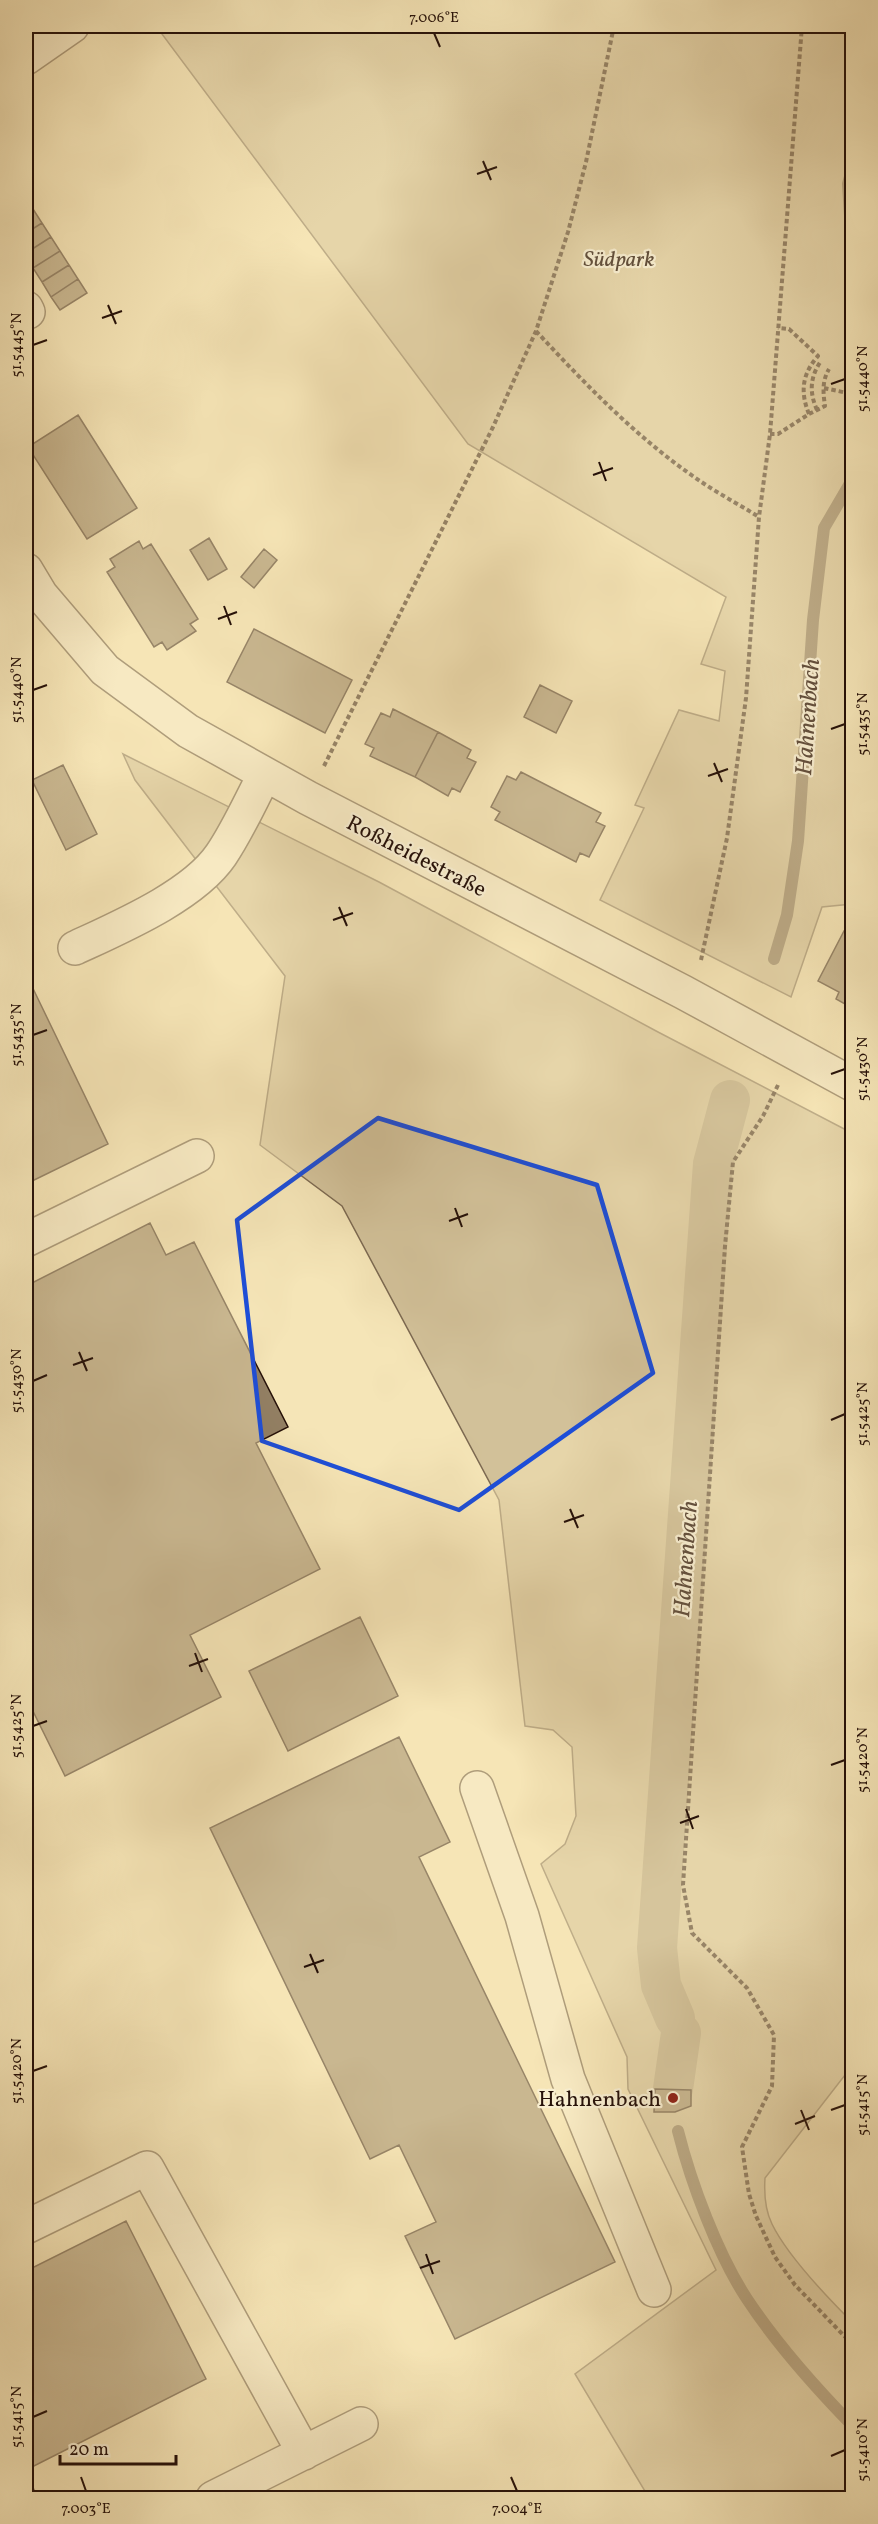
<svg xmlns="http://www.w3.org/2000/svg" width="878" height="2524" font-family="Vollkorn,serif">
<rect width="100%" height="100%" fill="#f5e5b7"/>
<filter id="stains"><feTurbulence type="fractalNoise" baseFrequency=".00333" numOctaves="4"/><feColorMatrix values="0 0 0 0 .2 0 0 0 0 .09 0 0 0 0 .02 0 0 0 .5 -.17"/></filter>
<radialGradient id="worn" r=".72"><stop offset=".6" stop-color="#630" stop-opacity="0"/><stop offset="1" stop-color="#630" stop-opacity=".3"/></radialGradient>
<path fill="#d2c199" stroke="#7c6951" stroke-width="1.5" d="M156 26H852V904L822 907 791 997 600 900 644 808 635 805 679 710 719 721 725 671 701 664 726 597 468 444Z
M123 754 379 882 658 1032 852 1133V2066L765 2178C764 2194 765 2210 772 2224 787 2255 828 2298 852 2322V2498H649L575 2374 716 2270 628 2089 627 2057 541 1864 565 1844 576 1816 572 1747 553 1730 525 1726 499 1500 342 1206 260 1145 285 976 135 780Z"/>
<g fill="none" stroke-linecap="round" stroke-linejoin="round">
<path stroke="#78654e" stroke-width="12" d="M852 170 848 184 852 247
M774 959 787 915 798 841 813 620 824 528 852 480
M678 2131C691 2183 718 2255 747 2299 776 2343 816 2388 852 2425"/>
<path stroke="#af9d7c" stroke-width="40" d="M675 2018 661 1985 657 1948 713 1164 730 1100
M673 2089 681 2033"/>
</g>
<path fill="#927f63" stroke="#261109" stroke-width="1.5" d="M26 26H44L26 38Z
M26 197 33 209 26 214Z
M33 209 42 223 26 233V214Z
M42 223 51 237 26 253V233Z
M51 237 60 251 33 268 26 253Z
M60 251 69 265 42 282 33 268Z
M69 265 78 279 51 297 42 282Z
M78 279 87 293 60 310 51 297Z
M78 415 137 508 87 539 28 447Z
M209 538 227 569 208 580 190 550Z
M139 541 143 549 151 544 198 619 190 624 196 631 167 650 162 642 154 647 107 572 115 567 110 559Z
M264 549 277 560 254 588 241 577Z
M254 629 352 680 325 733 227 682Z
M540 685 572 701 556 733 524 717Z
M393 709 438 732 415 777 370 756 374 748 365 744 381 713 390 717Z
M26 716 33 733 26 737Z
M438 732 471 750 467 758 476 762 460 792 452 788 448 796 415 777Z
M63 765 97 834 66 850 32 780Z
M521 772 601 813 596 822 605 826 589 857 580 853 576 862 495 820 500 812 491 807 507 776 516 780Z
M844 931 852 935V1008L836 999 839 992 818 981Z
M26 974 108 1144 26 1184Z
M150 1223 166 1255 194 1242 288 1427 256 1443 320 1569 190 1635 221 1697 65 1776 26 1697V1286Z
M360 1617 398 1696 288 1751 249 1671Z
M399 1737 450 1842 419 1857 615 2262 455 2339 405 2236 436 2222 399 2145 370 2159 210 1828Z
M655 2089 691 2090V2106L675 2112H654Z
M126 2221 206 2379 26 2470V2271Z
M26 2473 38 2498H26Z"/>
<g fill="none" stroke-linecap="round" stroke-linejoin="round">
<defs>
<path id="minor" d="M26 58 72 26
M26 308 28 312
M26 570 41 595 105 670 188 731 308 798 683 992 852 1084
M75 948C120 927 193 896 221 855 238 830 251 800 265 774
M26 1240 197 1156
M477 1788 522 1916 568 2079 654 2290
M26 2227 147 2168 304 2453
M213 2498 361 2424"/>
</defs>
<use href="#minor" stroke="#5a4634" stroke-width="36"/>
<path stroke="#261109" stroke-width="4" stroke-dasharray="4.5 3" stroke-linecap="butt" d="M536 331C586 385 638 439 700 481 719 494 740 505 759 517
M824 388 852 394
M817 410C809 392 810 377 821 361
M809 414 825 406C823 392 822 381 829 369
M770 434H778L809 414C800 392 802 374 818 356L789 329 778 328
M324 766 493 427 536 331 568 232 586 162 614 26
M701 960 727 838 746 698 759 517 770 434 802 26
M778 1085 763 1116 733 1162 725 1246 683 1885 692 1933 747 1988 774 2035 772 2086 742 2147 749 2194 756 2216 775 2257 795 2285 852 2344"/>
<use href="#minor" stroke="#f8eed0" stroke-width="33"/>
</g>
<path d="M0 0H878V2524H0ZM378 1118 597 1185 653 1373 459 1510 262 1441 237 1220Z" fill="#f5e5b7" fill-opacity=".55" fill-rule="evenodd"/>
<path fill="none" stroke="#1d4ed8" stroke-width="4.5" stroke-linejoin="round" d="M378 1118 597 1185 653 1373 459 1510 262 1441 237 1220Z"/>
<path fill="none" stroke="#261109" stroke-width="2" d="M434 33 440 47M483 161 491 180M477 174 497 167M108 305 116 324M102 318 122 311M33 345 47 340M831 384 845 379M599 462 606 481M593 475 613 468M224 606 231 625M218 619 237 612M33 690 47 685M831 729 845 724M714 763 722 782M708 776 728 769M339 907 347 926M333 920 353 913M33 1035 47 1030M831 1074 845 1069M455 1208 462 1227M449 1221 468 1214M79 1352 87 1371M73 1365 93 1358M33 1381 47 1375M831 1420 845 1414M570 1509 578 1528M564 1522 584 1515M195 1653 202 1672M189 1666 208 1659M33 1726 47 1721M831 1765 845 1760M686 1809 693 1829M680 1823 699 1816M310 1954 318 1973M304 1967 324 1960M33 2071 47 2066M801 2110 809 2130M831 2110 845 2105M795 2124 815 2116M426 2254 433 2274M420 2268 440 2261M33 2417 47 2411M831 2456 845 2450M81 2477 86 2491M511 2477 517 2491"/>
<circle fill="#8f2418" stroke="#f8eed0" stroke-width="2" cx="673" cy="2098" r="6"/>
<g text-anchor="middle" stroke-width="4.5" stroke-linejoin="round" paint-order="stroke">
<g font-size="22" font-style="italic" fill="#624f3b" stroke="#f8eed0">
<text x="619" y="266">Südpark</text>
</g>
<g font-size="22" fill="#261109" stroke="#f8eed0">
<text transform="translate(417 855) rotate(27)" y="8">Roßheidestraße</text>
</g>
<g font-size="22" fill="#261109" stroke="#f8eed0" text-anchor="end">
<text x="661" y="2106">Hahnenbach</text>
</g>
<g font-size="24" font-style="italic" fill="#64503d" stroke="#f8eed0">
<text transform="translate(807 717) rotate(-86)" y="8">Hahnenbach</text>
<text transform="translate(685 1559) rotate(-86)" y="8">Hahnenbach</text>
</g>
</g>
<rect width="878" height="2524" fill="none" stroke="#f5e5b7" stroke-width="66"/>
<path d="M60 2455v9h116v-9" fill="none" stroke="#261109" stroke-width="3"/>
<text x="69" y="2455" font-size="18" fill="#261109" stroke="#f8eed0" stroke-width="4.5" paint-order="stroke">20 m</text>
<rect x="33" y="33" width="812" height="2458" fill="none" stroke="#261109" stroke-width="2"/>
<g font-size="15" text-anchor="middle" fill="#261109">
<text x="434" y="22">7.006°E</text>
<text transform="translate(16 345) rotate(-90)" y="5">51.5445°N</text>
<text transform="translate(862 379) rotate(-90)" y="5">51.5440°N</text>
<text transform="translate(16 690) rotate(-90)" y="5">51.5440°N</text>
<text transform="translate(862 724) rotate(-90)" y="5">51.5435°N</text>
<text transform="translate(16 1035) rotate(-90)" y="5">51.5435°N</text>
<text transform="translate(862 1069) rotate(-90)" y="5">51.5430°N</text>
<text transform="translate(16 1381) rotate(-90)" y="5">51.5430°N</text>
<text transform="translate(862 1414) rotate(-90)" y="5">51.5425°N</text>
<text transform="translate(16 1726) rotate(-90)" y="5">51.5425°N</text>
<text transform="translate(862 1760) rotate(-90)" y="5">51.5420°N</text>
<text transform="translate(16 2071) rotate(-90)" y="5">51.5420°N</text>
<text transform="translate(862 2105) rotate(-90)" y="5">51.5415°N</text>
<text transform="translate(16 2417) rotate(-90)" y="5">51.5415°N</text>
<text transform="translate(862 2450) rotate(-90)" y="5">51.5410°N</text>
<text x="86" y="2513">7.003°E</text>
<text x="517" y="2513">7.004°E</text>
</g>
<rect width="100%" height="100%" filter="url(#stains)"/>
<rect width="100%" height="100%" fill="url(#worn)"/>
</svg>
